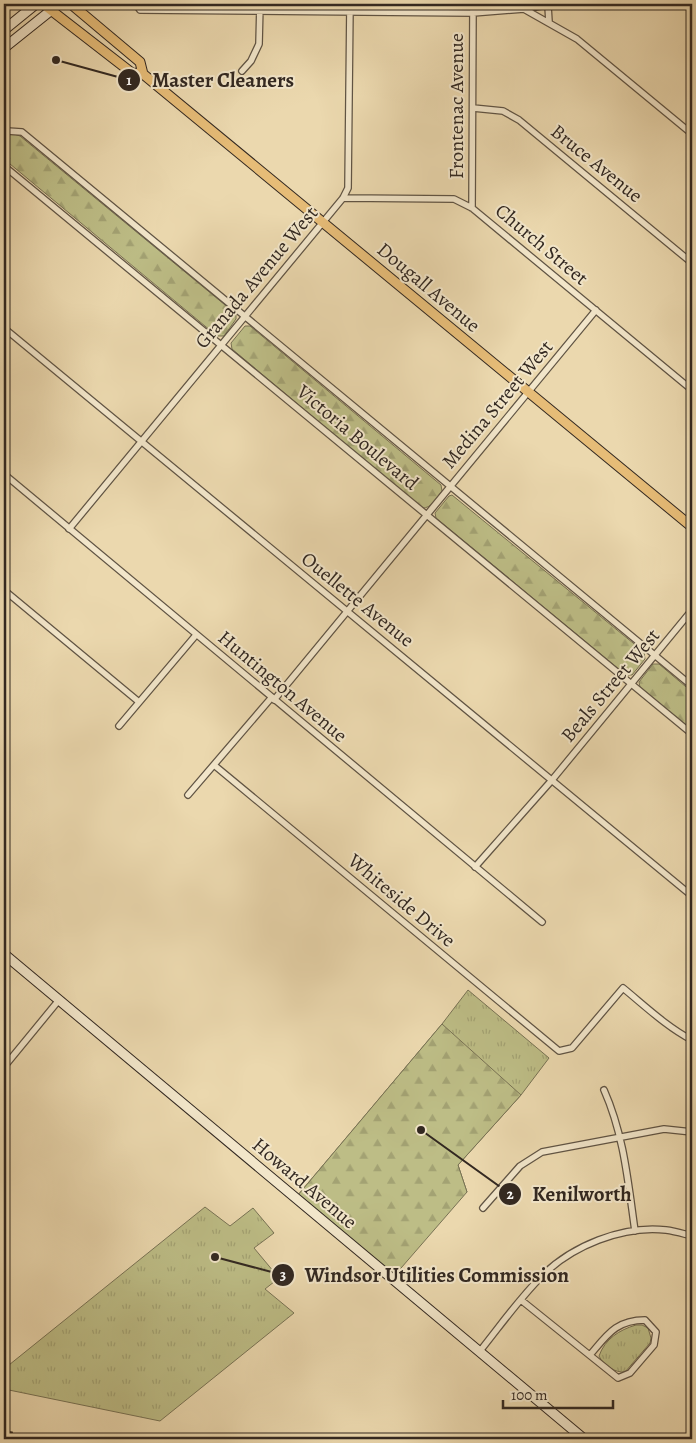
<svg xmlns="http://www.w3.org/2000/svg" width="696" height="1443" font-family="Alegreya,serif">
<defs>
<pattern id="grass-tufts" width="24" height="20" patternUnits="userSpaceOnUse" patternTransform="scale(1.25)"><rect width="24" height="20" fill="#bdbd86"/><path d="M3 7l-1-3M5 7V3M7 7l1-3M15 17l-1-3M17 17v-4M19 17l1-3" fill="none" stroke="#a3a273"/></pattern>
<pattern id="forest-firs" width="22" height="20" patternUnits="userSpaceOnUse" patternTransform="scale(1.25)"><rect width="22" height="20" fill="#bdbd86"/><path d="M5 1l3.5 6h-7zM16 11l3.5 6h-7z" fill="#a3a273"/></pattern>
</defs>
<rect width="100%" height="100%" fill="#ebd8ae"/>
<filter id="stains"><feTurbulence type="fractalNoise" baseFrequency=".004" numOctaves="4"/><feColorMatrix values="0 0 0 0 .2 0 0 0 0 .09 0 0 0 0 .02 0 0 0 .5 -.17"/></filter>
<radialGradient id="worn" r=".72"><stop offset=".6" stop-color="#630" stop-opacity="0"/><stop offset="1" stop-color="#630" stop-opacity=".3"/></radialGradient>
<path fill="url(#grass-tufts)" stroke="#787254" d="M468 990 549 1058 521 1095 458 1165 467 1192 298 1195 442 1024Z
M205 1207 230 1226 253 1208 274 1233 254 1248 279 1278 265 1289 294 1313 160 1421 4 1389V1369Z
M636 1325H642L648 1328 651 1338 650 1343 625 1372C615 1373 603 1365 599 1356 605 1339 619 1330 636 1325Z"/>
<path fill="url(#forest-firs)" stroke="#787254" d="M11 133 20 136 236 314V319L224 336H217L4 159V136Z
M245 326H250L441 485 442 491C437 497 431 509 422 508L232 349 231 343Z
M452 495 644 652 645 659 632 675H626L436 518 435 513 449 496Z
M653 664H659L692 692V730L640 687 639 682Z
M442 1024 521 1095 458 1165 467 1192 395 1275 298 1195Z"/>
<g fill="none" stroke-linecap="round" stroke-linejoin="round">
<defs>
<path id="street" d="M136 4 140 10 473 13 524 9 553 4
M523 4 524 9 577 39 692 134
M548 6 549 22
M242 71 251 61 259 44 260 4
M473 108 503 111 519 120 692 263
M4 133 7 131 22 132 692 686
M4 166 692 734
M343 198 454 199 472 208 692 390
M472 208 473 4
M4 328 692 896
M4 474 542 922
M69 529 343 198 348 188 350 4
M4 590 139 702
M274 700 596 310
M119 726 196 635
M214 765 559 1051 572 1048 623 988C645 1006 667 1027 692 1040
M188 795 272 697
M475 867 552 780 692 610
M4 1067 59 1000
M604 1090C624 1135 628 1182 635 1231
M483 1208 520 1166 542 1152 664 1129 692 1132
M521 1300 618 1378 630 1373 654 1345 656 1332 645 1320C616 1320 607 1335 590 1355
M480 1351C500 1326 519 1299 541 1277 571 1246 623 1225 666 1230 675 1231 684 1234 692 1236"/>
<path id="secondary" d="M4 30 36 4
M4 48 59 4
M4 954 584 1439"/>
<path id="primary" d="M43 4 132 73 143 74 692 527
M71 4 140 62 143 74"/>
</defs>
<use href="#street" stroke="#605444" stroke-width="8"/>
<use href="#secondary" stroke="#322821" stroke-width="11"/>
<use href="#primary" stroke="#322821" stroke-width="11"/>
<use href="#street" stroke="#f2e6ca" stroke-width="5.5"/>
<use href="#secondary" stroke="#f2e6ca" stroke-width="9"/>
<use href="#primary" stroke="#e6bc77" stroke-width="9"/>
<path stroke="#322821" stroke-width="2.5" stroke-dasharray="9 9" stroke-linecap="butt" d="M4 1431 42 1439"/>
</g>
<g text-anchor="middle" stroke-width="4" stroke-linejoin="round" paint-order="stroke">
<g font-size="20" fill="#322821" stroke="#f2e6ca">
<text transform="translate(456 106) rotate(-90)" y="7">Frontenac Avenue</text>
<text transform="translate(597 163) rotate(39)" y="7">Bruce Avenue</text>
<text transform="translate(542 244) rotate(40)" y="7">Church Street</text>
<text transform="translate(256 277) rotate(-50)" y="7">Granada Avenue West</text>
<text transform="translate(429 287) rotate(40)" y="7">Dougall Avenue</text>
<text transform="translate(497 404) rotate(-50)" y="7">Medina Street West</text>
<text transform="translate(358 437) rotate(40)" y="7">Victoria Boulevard</text>
<text transform="translate(358 599) rotate(39)" y="7">Ouellette Avenue</text>
<text transform="translate(610 685) rotate(-50)" y="7">Beals Street West</text>
<text transform="translate(283 686) rotate(40)" y="7">Huntington Avenue</text>
<text transform="translate(402 900) rotate(40)" y="7">Whiteside Drive</text>
<text transform="translate(305 1183) rotate(40)" y="7">Howard Avenue</text>
</g>
</g>
<path fill="none" stroke="#322821" stroke-width="2" d="M56 60L129 80M421 1130L510 1194M215 1257L283 1275"/>
<g fill="#322821" stroke="#f2e6ca" stroke-width="2">
<circle cx="56" cy="60" r="5"/>
<circle cx="421" cy="1130" r="5"/>
<circle cx="215" cy="1257" r="5"/>
<circle cx="129" cy="80" r="12"/>
<circle cx="510" cy="1194" r="12"/>
<circle cx="283" cy="1275" r="12"/>
</g>
<g font-size="15" text-anchor="middle" font-weight="bold" fill="#fff">
<text x="129" y="85">1</text>
<text x="510" y="1199">2</text>
<text x="283" y="1280">3</text>
</g>
<g font-size="21" text-anchor="middle" font-weight="bold" fill="#322821" stroke="#f2e6ca" stroke-width="4" stroke-linejoin="round" paint-order="stroke">
<text x="223" y="87">Master Cleaners</text>
<text x="582" y="1201">Kenilworth</text>
<text x="437" y="1282">Windsor Utilities Commission</text>
</g>
<rect width="696" height="1443" fill="none" stroke="#ebd8ae" stroke-width="20"/>
<rect x="5" y="5" width="686" height="1433" fill="none" stroke="#322821" stroke-width="2.5"/>
<rect x="10" y="10" width="676" height="1423" fill="none" stroke="#322821"/>
<path d="M503 1400v8h110v-8" fill="none" stroke="#322821" stroke-width="2.5"/>
<text x="511" y="1400" font-size="15" fill="#322821" stroke="#f2e6ca" stroke-width="4" paint-order="stroke">100 m</text>
<rect width="100%" height="100%" filter="url(#stains)"/>
<rect width="100%" height="100%" fill="url(#worn)"/>
</svg>
